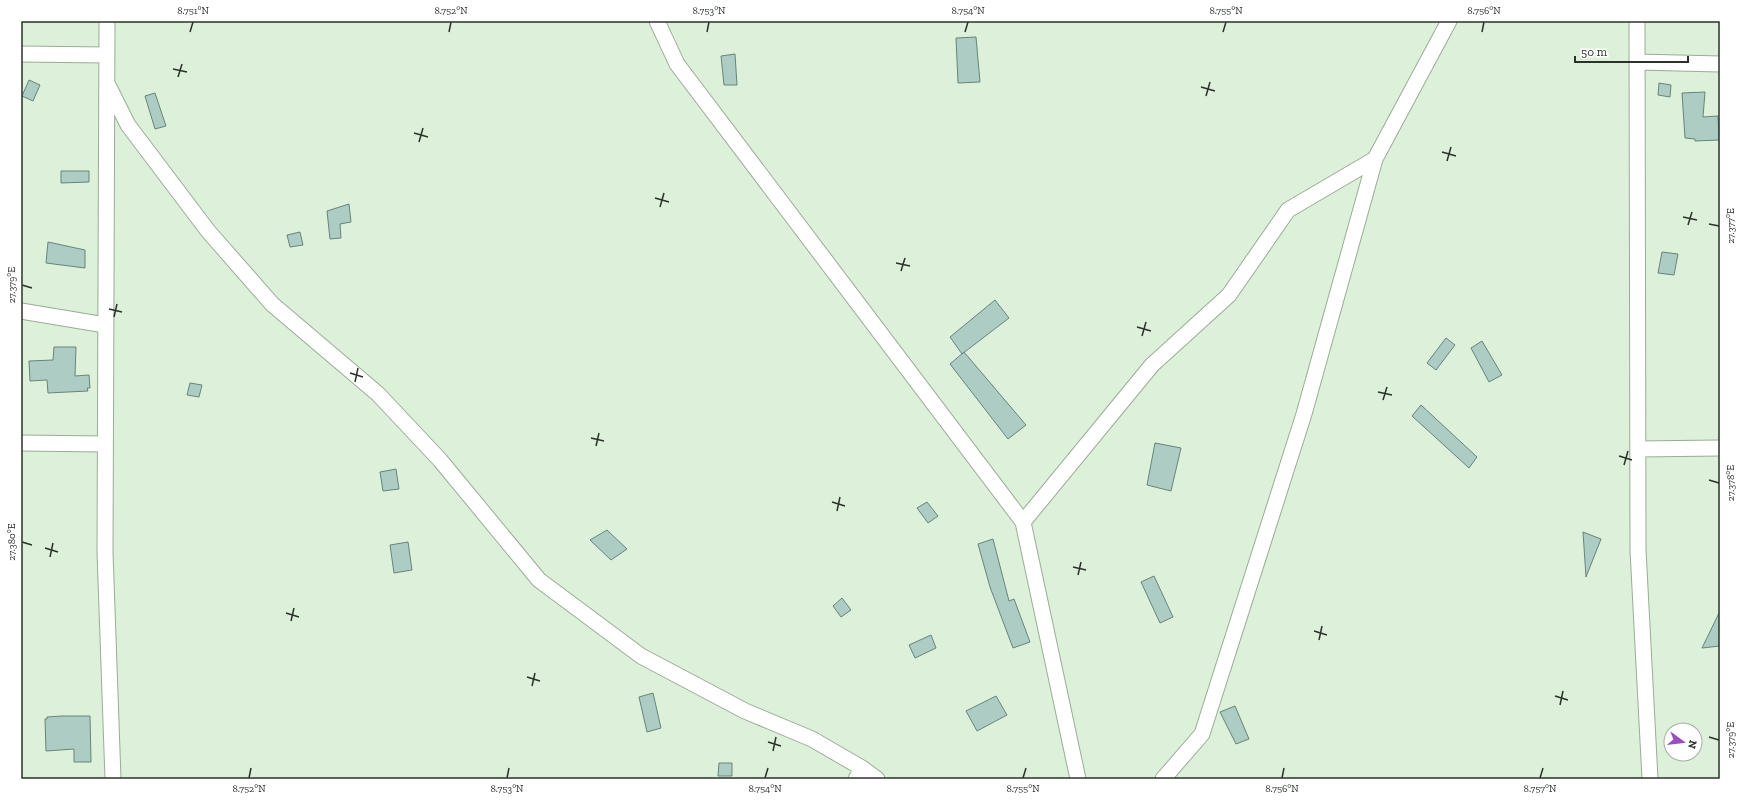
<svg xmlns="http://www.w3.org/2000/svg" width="1741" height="800" font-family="'Zilla Slab',serif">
<rect width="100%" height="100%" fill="#ddf0da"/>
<path fill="#adccc3" stroke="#67847c" d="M976 37 980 82 958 83 956 38Z
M735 54 737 85H724L721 56Z
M29 80 40 85 33 101 22 96Z
M1659 83 1671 85 1670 97 1658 95Z
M1705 92 1703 117 1718 116 1719 140 1695 141V139L1685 138 1682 93Z
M155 93 166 126 155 129 145 96Z
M61 171H89V182L61 183Z
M349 204 351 222 340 224 341 238 330 239 327 211Z
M300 232 303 245 290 247 287 235Z
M48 242 85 250V268L46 263Z
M1662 252 1678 254 1674 275 1658 273Z
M995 300 1009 318 962 354 950 337Z
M1446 338 1455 345 1436 370 1427 363Z
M1482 341 1502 375 1489 382 1471 348Z
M54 347H76L75 376 89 375 90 388H87L88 391 48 393 47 380 30 381 29 361 53 360Z
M964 352 1026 425 1008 439 950 364Z
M190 383 202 385 199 397 187 395Z
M1421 405 1477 457 1469 468 1412 416Z
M1155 443 1181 448 1171 491 1147 485Z
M396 469 399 489 383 491 380 472Z
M927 502 938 516 928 523 917 508Z
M607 530 627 549 611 560 590 540Z
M1583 532 1601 539 1586 577Z
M993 539 1009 601 1014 599 1030 642 1013 648 990 587 978 544Z
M408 542 412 570 394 573 390 545Z
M1154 576 1173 617 1160 623 1141 582Z
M842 598 851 610 841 617 833 606Z
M1720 611V646L1702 648Z
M931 635 936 648 915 658 909 645Z
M653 693 661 728 647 732 639 697Z
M996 696 1007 715 977 731 966 711Z
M1235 706 1249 739 1236 744 1220 712Z
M62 716H90L91 762H74V749L46 751 45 719H47V717Z
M719 763H732V776H718Z"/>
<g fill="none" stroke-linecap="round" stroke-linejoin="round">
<defs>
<path id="minor" d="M107 21 105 552 113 779
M657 21 677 64 1023 522
M1637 21 1638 550 1650 779
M21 54 107 55
M1637 62 1720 64
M107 83 128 125 208 231 272 304 378 394 440 460 539 580 641 656 745 711 812 739 862 768
M21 311 105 325
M21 443 105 444
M1638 449 1720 448
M856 779 862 768 877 779
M1078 779 1023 522 1152 365 1229 295 1288 210 1375 159 1449 21
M1163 779 1202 734 1304 414 1375 159"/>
</defs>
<use href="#minor" stroke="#9bac97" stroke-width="17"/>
<use href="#minor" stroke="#fff" stroke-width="15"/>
</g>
<path fill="none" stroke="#2b322a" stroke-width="1.5" d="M190 32 193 22M449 32 451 22M707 32 709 22M965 32 968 22M1223 32 1226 22M1482 32 1484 22M173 69 187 72M178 77 182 64M1201 87 1215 91M1206 96 1210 82M414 133 428 137M419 142 423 128M1442 152 1456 156M1447 161 1451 147M655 198 669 202M660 207 664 193M1683 217 1697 220M1709 224 1719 226M1688 225 1692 212M896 263 910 266M901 271 905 258M22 285 32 288M109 309 122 312M114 317 117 304M1137 327 1151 331M1142 336 1146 322M350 373 363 377M355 382 358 368M1378 392 1392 395M1383 400 1387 387M591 438 604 441M596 446 599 433M1619 456 1632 460M1624 465 1628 451M1709 480 1719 483M832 502 845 506M837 511 840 497M22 542 32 545M45 548 58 552M50 557 53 543M1073 567 1086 570M1078 575 1081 562M286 613 299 617M291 621 294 608M1314 631 1327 635M1319 640 1322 626M527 677 540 681M532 686 535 673M1555 696 1568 700M1560 705 1563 691M1709 737 1719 740M768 742 781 746M773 751 776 737M249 778 251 768M507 778 509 768M765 778 768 768M1023 778 1026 768M1282 778 1284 768M1540 778 1543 768"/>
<rect width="1741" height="800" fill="none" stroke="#ffffff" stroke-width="44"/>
<g transform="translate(1683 742) rotate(105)"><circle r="19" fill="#ffffff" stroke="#aaadaa"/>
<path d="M0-3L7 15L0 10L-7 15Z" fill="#9a4fc1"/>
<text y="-6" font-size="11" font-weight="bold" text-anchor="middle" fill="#2b322a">N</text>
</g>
<path d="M1575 56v6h113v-6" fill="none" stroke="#2b322a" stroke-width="2"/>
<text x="1581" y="56" font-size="12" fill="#2b322a" stroke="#ffffff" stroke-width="3" paint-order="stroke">50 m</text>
<rect x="22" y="22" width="1697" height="756" fill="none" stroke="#2b322a" stroke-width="1.5"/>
<g font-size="10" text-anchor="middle" fill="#2b322a">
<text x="193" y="14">8.751°N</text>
<text x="451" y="14">8.752°N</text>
<text x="709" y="14">8.753°N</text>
<text x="968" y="14">8.754°N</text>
<text x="1226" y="14">8.755°N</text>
<text x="1484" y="14">8.756°N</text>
<text transform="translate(1730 226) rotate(-90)" y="4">27.377°E</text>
<text transform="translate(11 285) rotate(-90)" y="4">27.379°E</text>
<text transform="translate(1730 483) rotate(-90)" y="4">27.378°E</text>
<text transform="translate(11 542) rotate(-90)" y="4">27.380°E</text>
<text transform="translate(1730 740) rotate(-90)" y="4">27.379°E</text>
<text x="249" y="792">8.752°N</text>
<text x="507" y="792">8.753°N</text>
<text x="765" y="792">8.754°N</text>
<text x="1023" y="792">8.755°N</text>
<text x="1282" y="792">8.756°N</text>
<text x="1540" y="792">8.757°N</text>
</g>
</svg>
